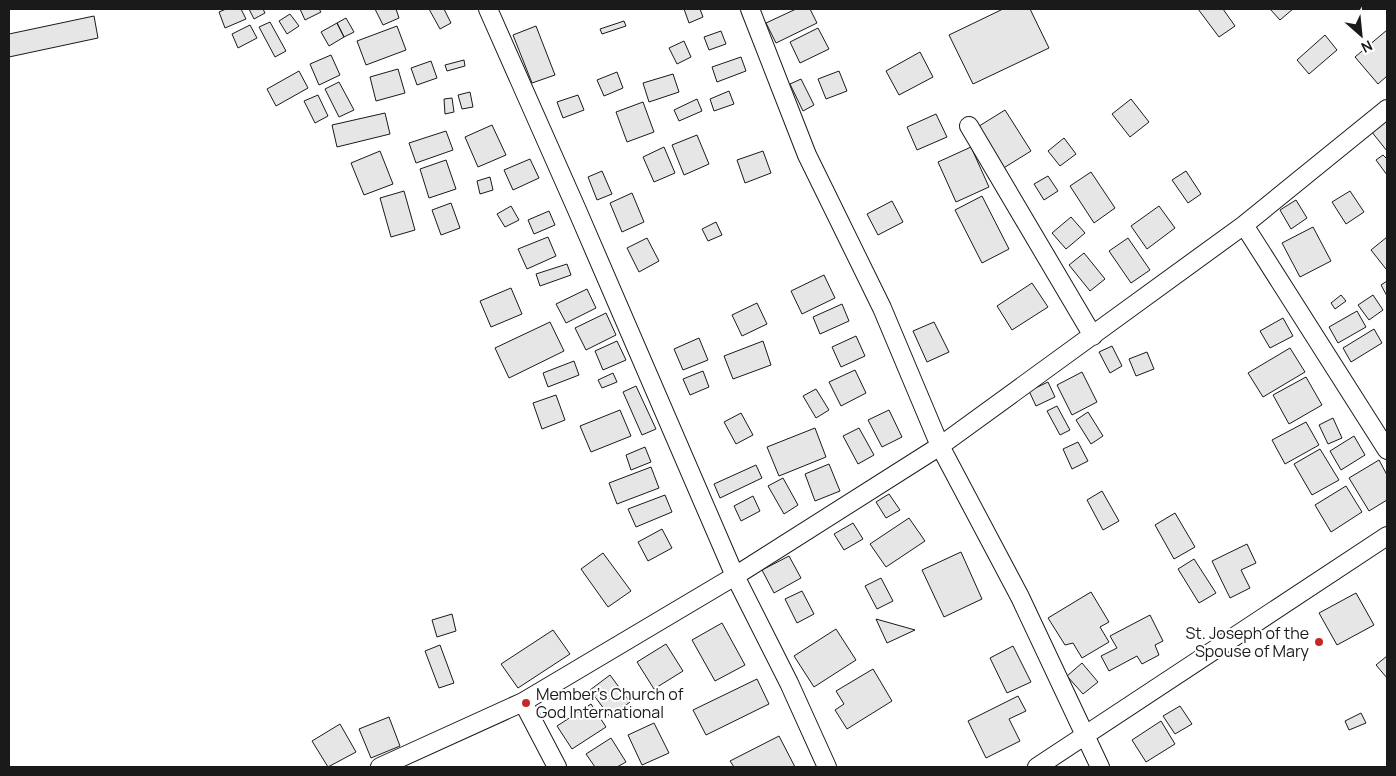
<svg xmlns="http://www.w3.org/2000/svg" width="1396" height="776" font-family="Manrope,sans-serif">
<rect width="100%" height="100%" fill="#fff"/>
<path fill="#e6e6e6" stroke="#1a1a1a" d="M226 9H241L246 19 225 28 219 12Z
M249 9H263L265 13 254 19Z
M300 9H319L321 12 305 20Z
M375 9H396L399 18 383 25Z
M429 9H444L451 23 440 29Z
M684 9H700L703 17 689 23Z
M796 9H810L817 23 776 43 766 23Z
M1003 9H1030L1049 48 973 84 949 35Z
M1198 9H1223L1235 26 1219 37Z
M1270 9H1293L1280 20Z
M290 14 299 26 287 34 279 21Z
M94 16 98 38 9 57V34Z
M346 18 354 32 344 37 337 23Z
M624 21 626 26 602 34 600 29Z
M270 22 286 51 275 57 259 27Z
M337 23 344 37 329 46 321 32Z
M250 25 257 38 238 48 232 34Z
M397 26 406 50 366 65 357 41Z
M536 26 555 75 532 83 513 35Z
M818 28 829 49 800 63 790 42Z
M1387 30V76L1378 84 1355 57Z
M721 31 726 44 709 50 704 37Z
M1325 35 1337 50 1309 74 1297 60Z
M684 41 691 57 677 64 669 48Z
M920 52 933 77 899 95 886 71Z
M331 55 340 75 319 85 310 64Z
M741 57 746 71 717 82 712 67Z
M464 60 465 66 447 71 445 65Z
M431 61 437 78 417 85 411 68Z
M398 69 405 93 376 101 370 77Z
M299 71 308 88 276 106 267 89Z
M839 71 847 91 826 99 818 79Z
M617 72 623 88 604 96 597 80Z
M673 74 679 92 649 102 643 83Z
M801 79 814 105 803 111 790 84Z
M339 82 354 110 339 117 325 89Z
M729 91 734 104 714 111 710 99Z
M470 92 473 107 462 109 458 95Z
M318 95 328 116 315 123 304 101Z
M578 95 584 110 563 118 557 102Z
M452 98 454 112 445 114 444 99Z
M697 99 702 111 679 121 674 110Z
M1131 99 1149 122 1130 137 1112 114Z
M643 102 654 132 627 142 616 112Z
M1005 110 1031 151 1002 169 976 128Z
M385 113 390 134 337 147 332 125Z
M936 114 947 137 917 150 907 127Z
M1387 117V151L1371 131Z
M492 125 506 155 478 167 465 137Z
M446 131 453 150 416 163 409 143Z
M697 135 709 164 684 175 672 145Z
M1064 138 1076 154 1060 166 1048 151Z
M664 147 675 173 654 182 643 157Z
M971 147 989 187 956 202 938 162Z
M380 151 393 184 364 195 351 163Z
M763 151 771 173 745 183 737 160Z
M1383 155 1387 159V175L1376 160Z
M530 159 539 178 513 190 504 170Z
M446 160 456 189 429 198 420 169Z
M602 171 612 194 597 200 588 177Z
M1186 171 1201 194 1188 203 1172 180Z
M1091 172 1115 208 1094 223 1070 186Z
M1048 176 1058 191 1044 200 1034 184Z
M490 177 493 190 480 194 477 181Z
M404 191 415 230 391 237 380 198Z
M1350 191 1364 212 1346 224 1332 202Z
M632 193 644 222 622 232 610 203Z
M982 196 1009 249 982 263 955 210Z
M1296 200 1307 218 1291 229 1280 210Z
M892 201 903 222 878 235 867 214Z
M451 203 460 228 441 235 432 210Z
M511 206 519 220 505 227 497 214Z
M1159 206 1175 228 1147 249 1131 226Z
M549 211 555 225 534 234 528 220Z
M1071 217 1085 233 1066 249 1052 233Z
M716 222 722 235 708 241 702 229Z
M1313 227 1331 261 1300 277 1282 243Z
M548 237 556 256 527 269 518 249Z
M1387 237V268L1386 269 1371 250Z
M647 238 659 261 639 272 627 248Z
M1128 238 1150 270 1131 283 1109 251Z
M1084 253 1105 279 1090 291 1069 265Z
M567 264 571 275 540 286 536 274Z
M824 275 835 298 802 314 791 291Z
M1387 281V296L1381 285Z
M1032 283 1048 307 1012 330 997 306Z
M511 288 522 314 491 327 480 301Z
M587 289 596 308 566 323 556 304Z
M1341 295 1346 301 1335 309 1331 303Z
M1373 295 1383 310 1369 320 1358 305Z
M757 303 767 324 742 336 732 315Z
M842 304 849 321 820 334 813 317Z
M1357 311 1366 327 1338 343 1329 327Z
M606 313 616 335 586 350 575 328Z
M1283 318 1293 336 1270 348 1260 331Z
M550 322 564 351 509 378 495 348Z
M934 322 949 352 927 362 913 331Z
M1374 329 1382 343 1351 362 1343 348Z
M856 336 865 356 841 367 832 347Z
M699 338 708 360 683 370 674 349Z
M617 341 626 360 603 370 595 351Z
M763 341 771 365 733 379 724 356Z
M1112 346 1122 366 1110 373 1099 352Z
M1290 348 1305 372 1263 397 1248 373Z
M1147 352 1154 369 1136 376 1129 359Z
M574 361 579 375 548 387 543 373Z
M855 370 866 393 841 406 829 382Z
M703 371 709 387 690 395 683 379Z
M1082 372 1097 402 1072 415 1057 385Z
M613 373 617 382 602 388 598 380Z
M1306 377 1322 405 1289 424 1273 395Z
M1048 382 1055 397 1036 406 1029 391Z
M636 386 656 429 642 435 623 392Z
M816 389 829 410 816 418 803 396Z
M556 395 565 420 542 429 533 403Z
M1057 406 1070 430 1060 435 1047 411Z
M620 410 631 436 591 452 580 426Z
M889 410 902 437 882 447 868 420Z
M1088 412 1103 436 1091 444 1076 420Z
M741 413 753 435 736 444 724 422Z
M1333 418 1342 438 1328 444 1319 425Z
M1306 422 1319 445 1285 464 1272 440Z
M815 428 826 457 779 476 767 447Z
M859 428 874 455 858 464 843 436Z
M1354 436 1365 455 1341 470 1330 451Z
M1078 442 1088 461 1072 469 1063 449Z
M645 447 651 462 631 470 626 455Z
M1320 449 1339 480 1312 495 1294 464Z
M1379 460 1387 475V500L1369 511 1349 478Z
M829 464 840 491 815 501 805 474Z
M756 465 762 478 720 498 714 484Z
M651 467 659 488 617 504 609 483Z
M783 478 798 505 784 514 768 486Z
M1346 486 1362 512 1331 532 1315 505Z
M1102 491 1119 521 1103 530 1087 500Z
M889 494 900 510 886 518 876 502Z
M665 495 672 512 636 527 628 509Z
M753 496 760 511 741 521 734 506Z
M1175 513 1195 547 1174 559 1155 525Z
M909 518 925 541 886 567 870 544Z
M853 523 863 539 844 550 834 534Z
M662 529 672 548 648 561 638 542Z
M1247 544 1256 563 1241 570 1250 588 1230 598 1212 561Z
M961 552 982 599 944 617 922 570Z
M603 553 631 591 608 607 581 569Z
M789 556 801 578 774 593 762 570Z
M1194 559 1216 593 1199 603 1178 569Z
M881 578 893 601 877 609 865 586Z
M802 591 814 614 797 623 785 599Z
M1091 592 1109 622 1100 627 1109 642 1082 658 1073 643 1065 645 1048 618Z
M1356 593 1374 625 1337 645 1319 613Z
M452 614 456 631 437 637 432 620Z
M1150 615 1163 641 1155 645 1159 655 1142 664 1137 656 1109 671 1101 656 1117 648 1110 636Z
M876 619 915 630 887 643Z
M722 623 745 665 715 681 692 640Z
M836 629 856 660 814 687 794 656Z
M553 630 570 654 518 688 501 664Z
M666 644 683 671 654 689 637 662Z
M440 645 454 683 439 688 425 651Z
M1013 646 1031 682 1007 693 990 658Z
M1387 656V678L1376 665Z
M1082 663 1098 682 1083 694 1067 676Z
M873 669 892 701 847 729 835 710 844 704 836 691Z
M610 675 630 702 610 717 590 690Z
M757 679 769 704 706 735 693 710Z
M1018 696 1026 711 1009 719 1020 741 986 758 968 721Z
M591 704 606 727 572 749 557 726Z
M1180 706 1192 724 1175 734 1163 716Z
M1361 713 1366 723 1349 730 1345 721Z
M389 717 400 746 371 758 359 729Z
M1161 721 1175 744 1146 762 1132 740Z
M654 723 669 753 642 765 628 735Z
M340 724 356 752 328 767 312 741Z
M779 736 795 767H734L730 761Z
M611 738 626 762 617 767H595L586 754Z"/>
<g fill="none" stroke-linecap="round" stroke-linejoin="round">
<defs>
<path id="street" d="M488 9 577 210 735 576 789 683 827 767
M750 9 807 155 882 308 940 446 1020 597 1100 767
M969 126 1093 336
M1244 225 1387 450
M523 702 557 767
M380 767 523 702 735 576 940 446 1244 225 1387 109
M1037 767 1387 536"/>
</defs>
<use href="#street" stroke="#1a1a1a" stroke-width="20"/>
<use href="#street" stroke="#fff" stroke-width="18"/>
</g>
<g fill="#c62828" stroke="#fff" stroke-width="2">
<circle cx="1319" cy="642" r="5"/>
<circle cx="526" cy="703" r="5"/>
</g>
<g text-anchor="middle" stroke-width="4" stroke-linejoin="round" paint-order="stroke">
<g font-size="16" fill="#1a1a1a" stroke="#fff" text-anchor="end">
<text x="1309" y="639">St. Joseph of the<tspan x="1309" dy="18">Spouse of Mary</tspan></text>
<text x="536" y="700" text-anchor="start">Member's Church of<tspan x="536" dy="18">God International</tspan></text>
</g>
</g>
<rect width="1396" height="776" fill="none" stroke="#1a1a1a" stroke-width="20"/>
<g transform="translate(1361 35) rotate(153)" stroke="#ffffff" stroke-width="4" paint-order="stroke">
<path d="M0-4L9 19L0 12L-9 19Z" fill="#1a1a1a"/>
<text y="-8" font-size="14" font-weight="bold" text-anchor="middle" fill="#1a1a1a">N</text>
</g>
</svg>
